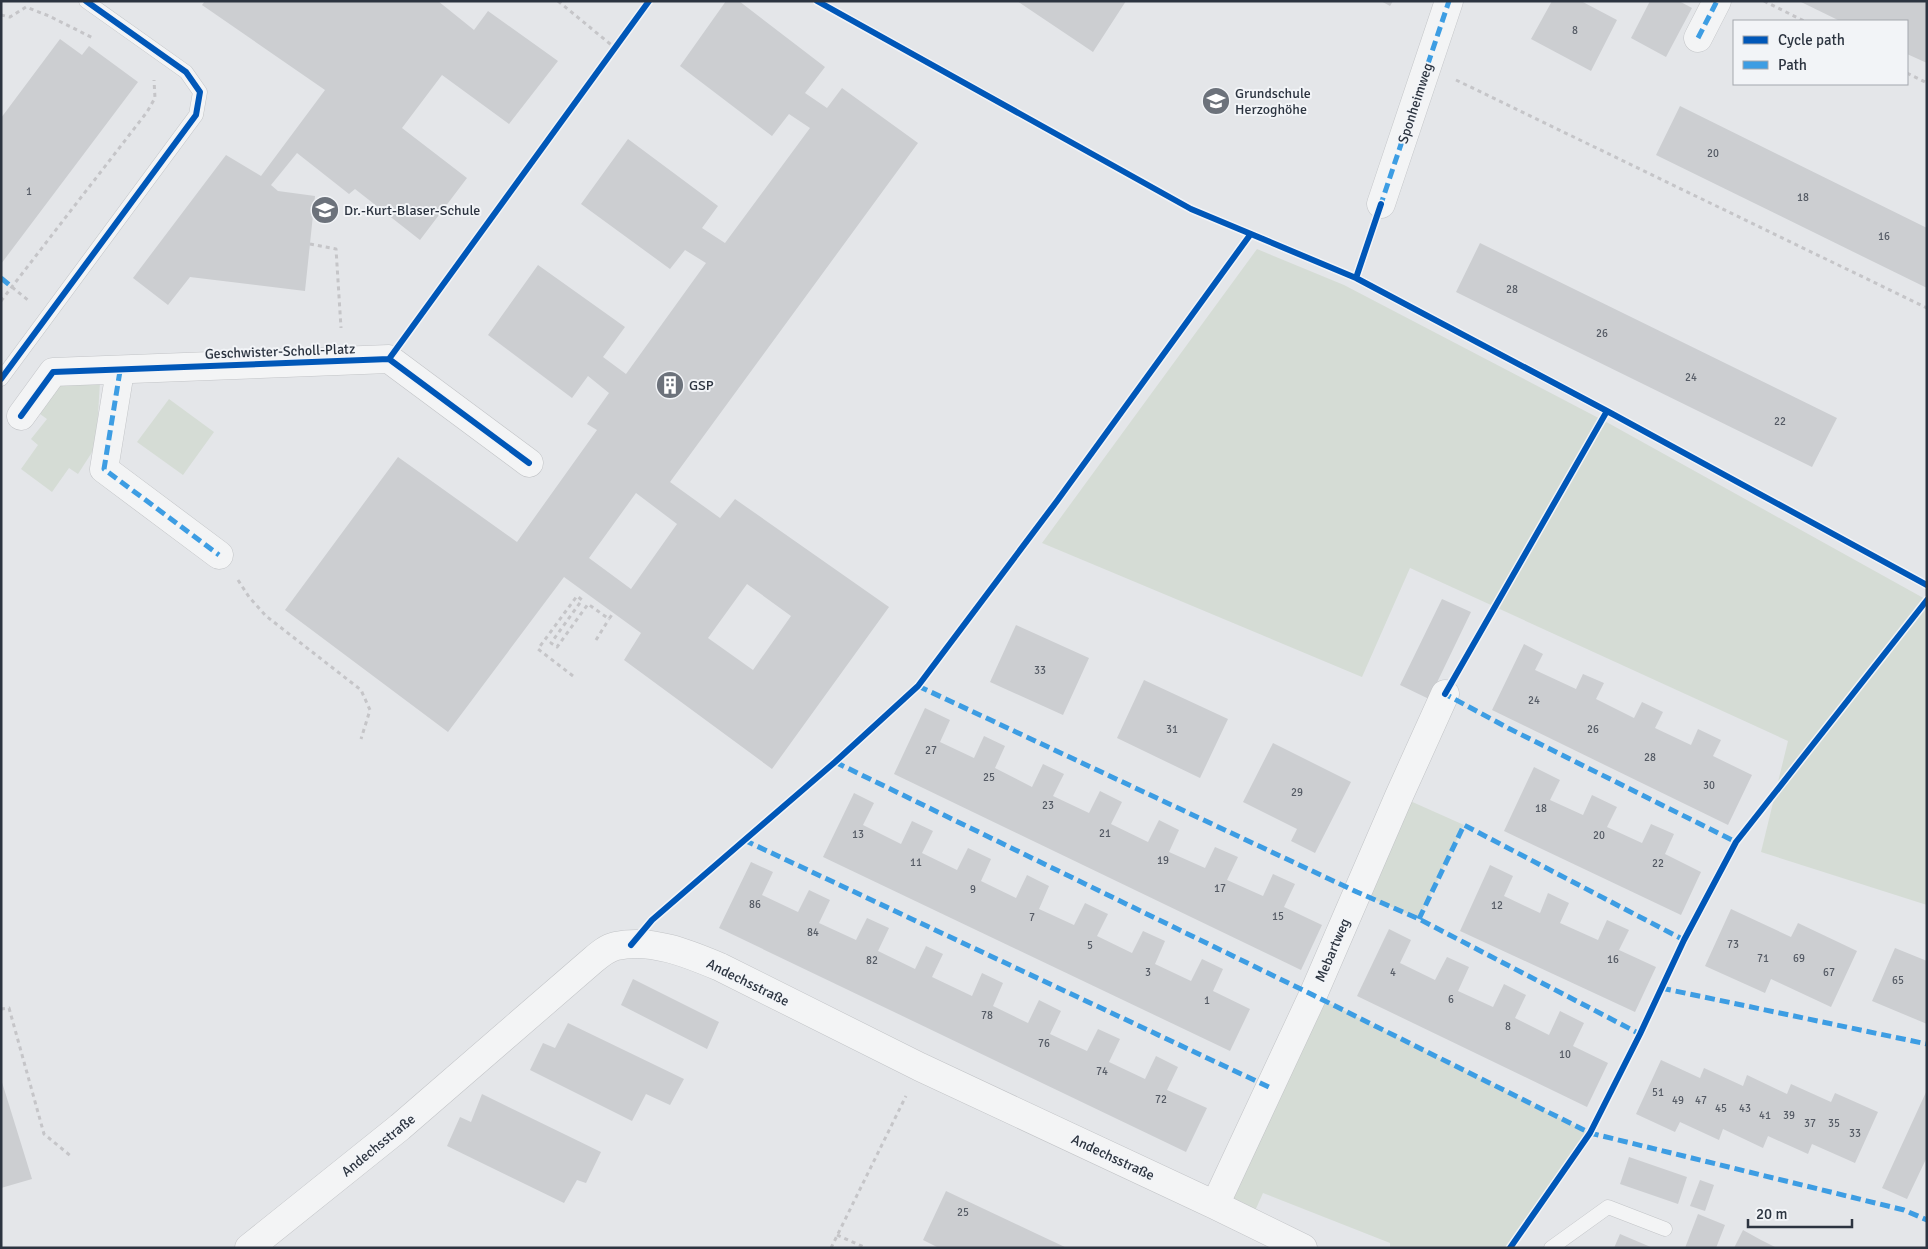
<svg xmlns="http://www.w3.org/2000/svg" width="1928" height="1249" font-family="Signika,sans-serif">
<rect width="100%" height="100%" fill="#e4e6e9"/>
<path fill="#d5dcd5" d="M1257 249 1344 285 1610 424 1927 600V905L1761 852 1788 741 1410 568 1362 677 1042 543Z
M61 380 100 382 96 446 78 474 69 468 52 492 21 469 38 445 31 439 47 419 40 414Z
M169 399 214 432 183 475 137 442Z
M1399 796 1464 825 1419 919 1357 892Z
M1313 995 1590 1133 1510 1248H1390V1243L1263 1193 1250 1222 1215 1205Z"/>
<path fill="#ccced1" fill-rule="evenodd" d="M205 1H438L474 30 488 11 558 61 509 124 442 75 402 128 467 178 420 240 355 189 349 194 297 153 271 185 278 191 315 196 305 291 190 277 168 305 133 278 226 155 261 176 325 90 202 5Z
M726 1H739L825 67 805 93 827 108 842 88 918 143 670 482 720 518 735 499 889 607 772 769 624 660 641 633 564 577 448 732 285 610 398 457 517 542 597 430 587 424 609 393 588 376 572 398 488 335 538 265 625 327 603 357 626 374 706 263 685 250 670 269 581 204 628 139 718 206 702 228 725 243 810 128 789 114 772 136 680 66ZM636 493 677 524 631 589 589 558ZM747 584 791 616 753 670 708 638Z
M1017 1H1126L1093 52Z
M1381 1H1393L1390 6Z
M1552 1H1581L1617 20 1591 71 1531 39Z
M1650 1H1679L1692 8 1666 57 1631 38Z
M1799 1H1927V63L1907 54V21H1840Z
M60 39 82 55 89 46 138 82 1 264V118Z
M1680 106 1927 228V288L1656 155Z
M1480 243 1837 418 1812 467 1456 292Z
M1442 599 1471 612 1429 699 1400 685Z
M1016 625 1089 658 1063 715 990 682Z
M1524 644 1543 654 1535 670 1576 689 1583 674 1604 683 1596 699 1634 718 1642 702 1663 712 1655 728 1691 745 1698 729 1721 740 1713 756 1752 775 1728 825 1492 710Z
M1144 680 1228 719 1200 778 1117 738Z
M925 708 950 720 940 742 974 758 984 736 1005 746 995 768 1032 787 1043 764 1064 774 1053 796 1089 813 1100 791 1122 802 1111 824 1148 842 1159 820 1179 830 1169 852 1205 868 1215 847 1238 857 1227 880 1263 896 1273 874 1295 884 1284 907 1322 925 1301 970 894 774Z
M1273 743 1351 782 1315 853 1291 841 1297 829 1243 802Z
M1534 767 1560 780 1550 800 1583 815 1592 795 1617 807 1607 827 1642 843 1651 824 1674 834 1665 854 1701 872 1681 915 1504 831Z
M854 793 874 803 863 825 901 844 912 821 933 831 922 853 957 870 968 848 991 859 981 881 1016 898 1027 875 1049 886 1039 909 1074 925 1085 903 1108 914 1097 936 1132 953 1143 931 1165 941 1155 964 1191 981 1202 959 1223 969 1213 991 1250 1009 1230 1051 823 857Z
M751 862 773 872 762 895 798 912 809 890 830 900 819 923 856 940 867 918 889 928 878 951 915 969 926 946 943 954 932 977 972 996 982 973 1003 983 993 1006 1028 1023 1039 1000 1061 1011 1050 1034 1087 1051 1098 1029 1120 1039 1109 1062 1145 1079 1156 1056 1178 1067 1167 1090 1207 1108 1186 1152 719 928Z
M1490 865 1513 876 1504 896 1540 913 1548 893 1569 903 1560 923 1598 940 1607 920 1629 930 1619 950 1656 967 1635 1012 1460 931Z
M1731 909 1791 937 1798 923 1857 951 1831 1007 1771 979 1765 993 1705 966Z
M1389 929 1411 940 1400 963 1435 980 1447 957 1469 967 1458 991 1493 1007 1504 984 1526 995 1515 1018 1549 1035 1560 1011 1584 1023 1573 1046 1608 1063 1587 1107 1357 996Z
M1895 948 1927 961V1024L1872 1001Z
M633 979 719 1022 707 1049 621 1005Z
M568 1023 684 1079 670 1105 646 1094 632 1121 530 1070 543 1043 555 1048Z
M1661 1060 1700 1078 1704 1068 1743 1086 1747 1075 1787 1094 1791 1084 1831 1102 1835 1093 1878 1112 1855 1163 1812 1144 1808 1154 1768 1136 1763 1148 1723 1129 1719 1140 1680 1122 1675 1132 1636 1114Z
M1 1079 32 1179 1 1188Z
M1927 1090V1157L1907 1199 1882 1188Z
M482 1094 601 1152 586 1183 577 1180 564 1203 447 1146 460 1117 471 1122Z
M1629 1157 1687 1177 1678 1204 1620 1184Z
M1700 1180 1714 1185 1705 1211 1690 1206Z
M946 1191 1035 1233 1067 1248H939L923 1240Z
M1698 1214 1725 1225 1716 1248H1685Z
M1743 1230 1761 1240 1777 1248H1734Z
M1620 1234 1653 1248H1614Z"/>
<g fill="none" stroke-linecap="round" stroke-linejoin="round">
<defs>
<path id="lane" d="M1 379 196 115 200 92 186 72 86 1
M1551 1248 1608 1207 1665 1229"/>
<path id="street" d="M1698 38 1717 1
M1381 204 1449 1
M120 371 104 469 219 555
M21 416 53 372 389 359 529 463
M1215 1205 1313 995 1399 796 1445 694
M249 1248 400 1127 593 960C600 954 607 948 616 946 651 938 689 954 720 967L920 1067 1215 1205 1303 1248"/>
</defs>
<use href="#lane" stroke="#c2c4c7" stroke-width="15"/>
<use href="#street" stroke="#c2c4c7" stroke-width="29"/>
<path stroke="#c5c5c8" stroke-width="3" stroke-dasharray="4 4" stroke-linecap="butt" d="M558 1 615 48
M1764 1 1804 21
M1 15 10 17 26 7 49 16 93 38
M1907 73 1927 83
M1456 80 1927 308
M310 244 336 249 341 328
M12 287 29 301
M1 301 147 112 155 98 154 80
M238 580 249 597 266 616 361 690 370 710 361 739
M596 640 609 619
M573 676 538 649 577 596 582 600 551 643 557 647 588 604 609 619 613 613
M1 1009 9 1008 44 1134 72 1157
M837 1235 866 1248
M831 1248 906 1096"/>
<use href="#lane" stroke="#f3f4f5" stroke-width="14"/>
<use href="#street" stroke="#f3f4f5" stroke-width="28"/>
<path stroke="#3d9de3" stroke-width="5" stroke-dasharray="10 5" stroke-linecap="butt" d="M1698 38 1717 1
M1380 207 1449 1
M1 278 12 287
M120 371 104 469 219 555
M918 686 1357 892 1419 919 1640 1034
M1447 691 1445 694 1508 728 1736 842
M835 762 1313 995 1590 1133 1904 1210 1927 1220
M744 840 1271 1088
M1419 919 1464 825 1684 940
M1661 988 1927 1044"/>
<defs>
<path id="cycleway" d="M817 1 1191 209 1356 278 1607 411 1927 585
M1356 278 1381 204
M389 359 649 1
M1 379 196 115 200 92 186 72 86 1
M21 416 53 372 389 359 529 463
M1445 694 1607 411
M631 945 652 920 835 762 918 686 1057 501 1250 235
M1510 1248 1590 1133 1640 1034 1684 940 1736 842 1927 600"/>
</defs>
<use href="#cycleway" stroke="#f2f4f7" stroke-width="9"/>
<use href="#cycleway" stroke="#0057b8" stroke-width="6"/>
</g>
<defs>
<symbol id="school-disc" viewBox="-11 -11 22 22"><circle r="9.5" fill="#6c727b" stroke="#f2f4f7"/><path d="M0-5L7-2L0 1L-7-2ZM-4 1L0 2.5L4 1V4Q0 6-4 4Z" fill="#fff"/></symbol>
<symbol id="building-disc" viewBox="-11 -11 22 22"><circle r="9.5" fill="#6c727b" stroke="#f2f4f7"/><path d="M-4-6H4V6H1V3H-1V6H-4ZM-2.5-4.3h1.7v1.8h-1.7ZM.8-4.3h1.7v1.8H.8ZM-2.5-1h1.7V.8h-1.7ZM.8-1h1.7V.8H.8Z" fill="#fff"/></symbol>
</defs>
<g fill-rule="evenodd">
<use href="#school-disc" x="1200" y="85" width="32" height="32"/>
<use href="#school-disc" x="309" y="194" width="32" height="32"/>
<use href="#building-disc" x="654" y="369" width="32" height="32"/>
</g>
<g text-anchor="middle" stroke-width="4" stroke-linejoin="round" paint-order="stroke">
<g font-size="11" fill="#555b65">
<text x="1575" y="34">8</text>
<text x="1713" y="157">20</text>
<text x="29" y="195">1</text>
<text x="1803" y="201">18</text>
<text x="1884" y="240">16</text>
<text x="1512" y="293">28</text>
<text x="1602" y="337">26</text>
<text x="1691" y="381">24</text>
<text x="1780" y="425">22</text>
<text x="1040" y="674">33</text>
<text x="1534" y="704">24</text>
<text x="1172" y="733">31</text>
<text x="1593" y="733">26</text>
<text x="931" y="754">27</text>
<text x="1650" y="761">28</text>
<text x="989" y="781">25</text>
<text x="1709" y="789">30</text>
<text x="1297" y="796">29</text>
<text x="1048" y="809">23</text>
<text x="1541" y="812">18</text>
<text x="1105" y="837">21</text>
<text x="858" y="838">13</text>
<text x="1599" y="839">20</text>
<text x="1163" y="864">19</text>
<text x="916" y="866">11</text>
<text x="1658" y="867">22</text>
<text x="1220" y="892">17</text>
<text x="973" y="893">9</text>
<text x="755" y="908">86</text>
<text x="1497" y="909">12</text>
<text x="1278" y="920">15</text>
<text x="1032" y="921">7</text>
<text x="813" y="936">84</text>
<text x="1733" y="948">73</text>
<text x="1090" y="949">5</text>
<text x="1763" y="962">71</text>
<text x="1799" y="962">69</text>
<text x="1613" y="963">16</text>
<text x="872" y="964">82</text>
<text x="1148" y="976">3</text>
<text x="1393" y="976">4</text>
<text x="1829" y="976">67</text>
<text x="1898" y="984">65</text>
<text x="1451" y="1003">6</text>
<text x="1207" y="1004">1</text>
<text x="987" y="1019">78</text>
<text x="1508" y="1030">8</text>
<text x="1044" y="1047">76</text>
<text x="1565" y="1058">10</text>
<text x="1102" y="1075">74</text>
<text x="1658" y="1096">51</text>
<text x="1161" y="1103">72</text>
<text x="1678" y="1104">49</text>
<text x="1701" y="1104">47</text>
<text x="1721" y="1112">45</text>
<text x="1745" y="1112">43</text>
<text x="1765" y="1119">41</text>
<text x="1789" y="1119">39</text>
<text x="1810" y="1127">37</text>
<text x="1834" y="1127">35</text>
<text x="1855" y="1137">33</text>
<text x="963" y="1216">25</text>
</g>
<g font-size="14" fill="#2c3440" stroke="#f2f4f7" text-anchor="start">
<text x="1235" y="98">Grundschule<tspan x="1235" dy="16">Herzoghöhe</tspan></text>
<text x="344" y="215">Dr.-Kurt-Blaser-Schule</text>
<text x="689" y="390">GSP</text>
</g>
<g font-size="14" fill="#2c3440" stroke="#f2f4f7">
<text transform="translate(1415 103) rotate(-72)" y="5">Sponheimweg</text>
<text transform="translate(280 351) rotate(-2)" y="5">Geschwister-Scholl-Platz</text>
<text transform="translate(1332 950) rotate(-67)" y="5">Mebartweg</text>
<text transform="translate(748 982) rotate(26)" y="5">Andechsstraße</text>
<text transform="translate(378 1145) rotate(-39)" y="5">Andechsstraße</text>
<text transform="translate(1113 1157) rotate(25)" y="5">Andechsstraße</text>
</g>
</g>
<rect width="1928" height="1249" fill="none" stroke="#2c3440" stroke-width="5"/>
<rect x="1733" y="20" width="175" height="65" fill="#f2f4f7" stroke="#a3a7ae"/>
<rect x="1743" y="36" width="25" height="8" fill="#0057b8" stroke="#a3a7ae"/>
<text x="1778" y="45" font-size="15" fill="#2c3440">Cycle path</text>
<rect x="1743" y="61" width="25" height="8" fill="#3d9de3" stroke="#a3a7ae"/>
<text x="1778" y="70" font-size="15" fill="#2c3440">Path</text>
<path d="M1748 1219v8h104v-8" fill="none" stroke="#2c3440" stroke-width="2.5"/>
<text x="1756" y="1219" font-size="15" fill="#2c3440" stroke="#f2f4f7" stroke-width="4" paint-order="stroke">20 m</text>
</svg>
